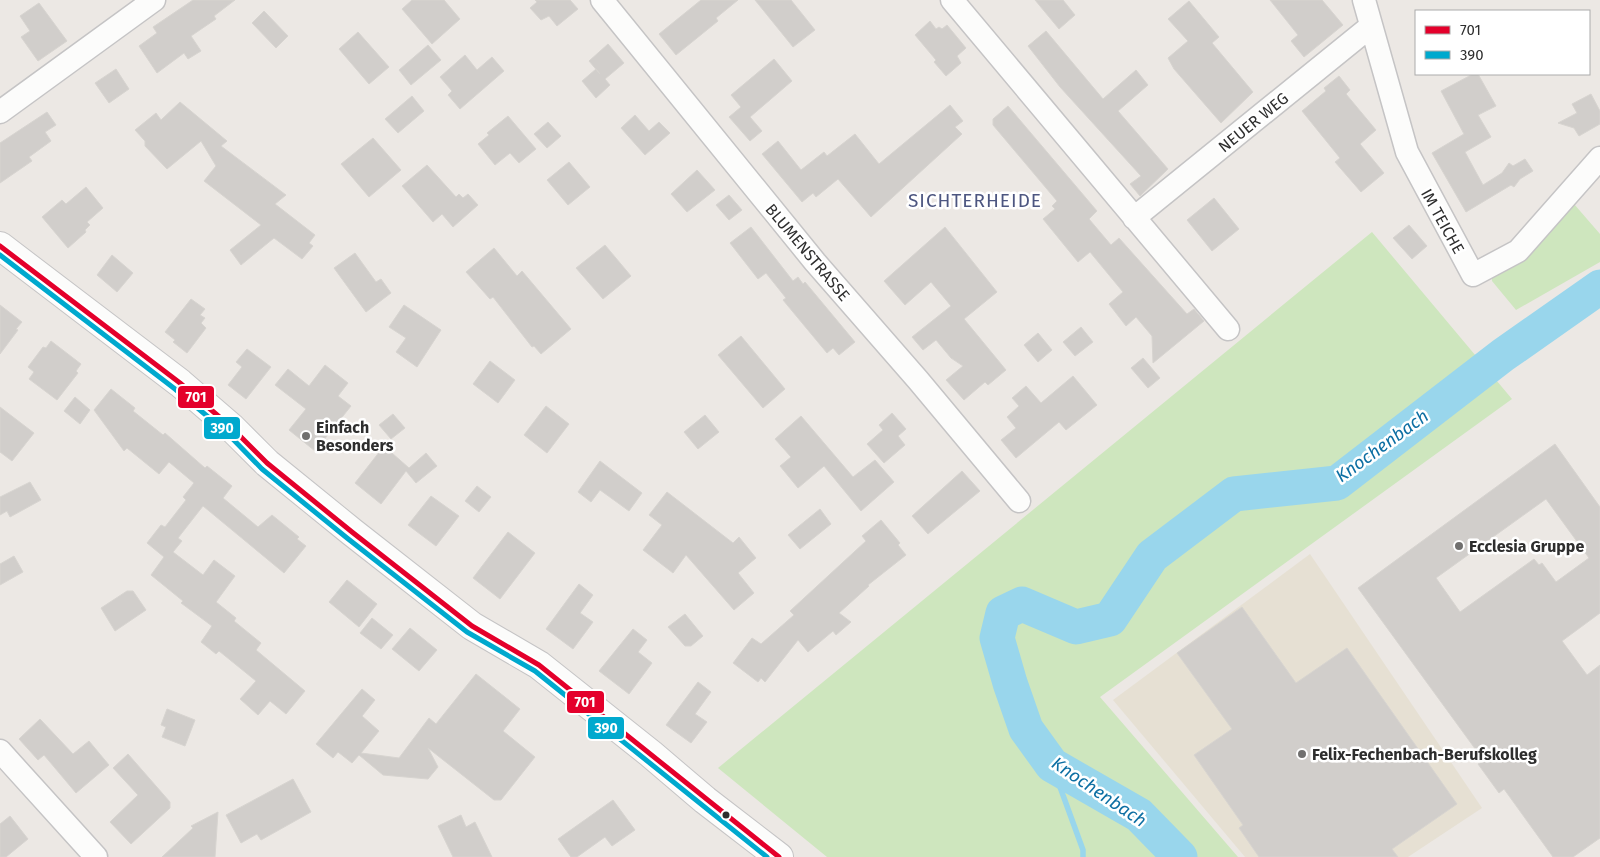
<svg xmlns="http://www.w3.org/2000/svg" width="1600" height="857" font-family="'Fira Sans',sans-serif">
<rect width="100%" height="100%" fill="#ece8e4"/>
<path fill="#e6e0d3" d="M1310 554 1482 808 1408 857H1245L1113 700Z"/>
<path fill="#cee6be" d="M1574 204 1600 234V262L1516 310 1492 281V278Z
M1372 232 1512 399 1100 697 1238 857H827L718 768Z"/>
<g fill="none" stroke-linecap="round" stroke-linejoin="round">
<path stroke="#99d6ec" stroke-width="5.5" d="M1052 765 1083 850V857"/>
<path stroke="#99d6ec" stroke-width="35" d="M1180 857 1139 815 1052 765 1026 729 1010 683 997 638 1003 613 1022 604 1076 627 1110 619 1152 556 1234 494 1337 483 1503 355 1600 287"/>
</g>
<path fill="#d1cecb" stroke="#d7d4d0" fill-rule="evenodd" d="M193 0H235L214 16 216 19 191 36 201 51 188 59 184 53 157 73 139 46 157 33 153 27Z
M412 0H444L460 19 432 44 402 9Z
M535 0H570L578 9 557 26 549 16 541 20 530 8 537 2Z
M701 0H738L716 18 718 21 676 55 659 34Z
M755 0H791L815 30 793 47Z
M1035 0H1063L1075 15 1059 29Z
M1270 0H1322L1343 25 1304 57 1291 41 1298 35Z
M1189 1 1219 37 1212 43 1253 92 1221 123 1174 69 1168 58 1188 41 1168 19Z
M39 3 67 41 38 61 21 37 30 31 20 16Z
M264 11 288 36 276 48 252 23Z
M930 21 936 29 939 27 942 29 947 25 966 48 957 56 961 63 946 76 934 62 936 60 915 35Z
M1046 31 1103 99 1136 70 1148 85 1118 111 1168 169 1140 196 1130 184 1141 176 1060 87 1028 46Z
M358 32 389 67 369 84 339 49Z
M608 44 624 63 605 79 610 85 596 98 582 81 596 69 600 74 589 61Z
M428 45 441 60 411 85 399 70Z
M465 55 477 70 492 57 504 71 460 109 448 95 452 91 440 77Z
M774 59 792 81 750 117 762 131 750 141 729 117 741 107 731 95Z
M116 69 129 89 109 103 95 83Z
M1473 74H1478L1496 106 1478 115 1491 137 1465 152 1483 185 1502 173 1509 163 1513 166 1525 159 1533 171 1520 179 1514 187 1511 185 1466 212 1432 153 1464 134 1441 91Z
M1339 76 1350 90 1346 94 1376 130 1360 144 1384 173 1361 192 1335 162 1340 158 1302 111 1326 91 1324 88Z
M1591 94 1600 111V124L1579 136 1574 128 1558 123 1577 113 1572 104Z
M412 96 424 111 398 133 385 119Z
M180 102 227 141 221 146 286 195 275 204 315 235 309 243 313 246 302 259 274 238 241 265 230 250 261 225 204 181 216 166 201 141 167 169 145 146V141L135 130 156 113 161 120Z
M950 105 963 121 955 127 962 134 871 217 838 179 816 197 813 193 802 202 762 154 778 141 801 170 824 152 827 156 855 134 879 164Z
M1008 106 1097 211 1089 219 1111 245 1119 238 1187 314 1194 309 1204 321 1153 363 1152 336 1136 317 1126 326 1109 304 1123 292 1090 252 1078 262 1043 219 1055 209 1052 206 1057 201 993 125V119Z
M47 112 56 125 45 132 51 141 29 157 32 161 0 183V143Z
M635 115 649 131 659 122 670 133 645 155 621 128Z
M508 116 536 149 519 163 510 153 495 165 478 144 489 135 487 133Z
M548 122 561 136 547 148 534 134Z
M373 138 401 170 369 197 341 164Z
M569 162 590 187 568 205 547 180Z
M427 165 456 197 459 194 463 198 468 194 478 205 453 227 442 214 433 222 402 186Z
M697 170 715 190 687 212 671 194Z
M86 187 103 208 87 222 90 225 85 230 86 232 68 248 42 217 62 200 66 204Z
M729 195 742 210 729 220 716 205Z
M1214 198 1239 229 1212 251 1187 220Z
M1409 225 1427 246 1412 259 1393 238Z
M751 227 793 281 798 277 803 284 805 282 855 342 839 355 833 348 827 353 783 300 786 298 766 273 758 279 730 243Z
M945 227 997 292 964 319 1006 370 988 385 985 382 964 400 946 380 963 366 951 358 936 340 923 350 912 337 951 306 931 282 905 305 884 281Z
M605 245 631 276 603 299 576 268Z
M494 248 517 276 522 271 571 329 541 354 534 346 532 347 493 297 490 299 466 272Z
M355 253 376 282 381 279 391 293 366 312 334 268Z
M112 255 133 273 117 292 97 275Z
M191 299 205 309 200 315 205 318 201 323 206 328 187 353 173 342 175 340 165 332Z
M0 305 22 322 16 329 18 330 0 354Z
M404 305 441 330 417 367 396 352 406 338 389 327Z
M1081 327 1093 342 1075 356 1063 342Z
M1038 333 1052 350 1038 362 1024 345Z
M741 336 785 389 763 408 718 355Z
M51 341 81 364 76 371 78 373 57 400 29 379 34 372 28 367 43 347 46 348Z
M247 349 271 367 246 399 228 385 242 367 236 362Z
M1143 358 1160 378 1148 388 1131 368Z
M490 361 515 380 498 403 473 384Z
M325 365 348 383 338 396 351 406 315 451 289 430 306 409 275 385 288 369 309 386Z
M1073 376 1097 405 1066 430 1059 422 1016 458 1001 440 1016 428 1007 417 1019 406 1012 398 1026 386 1041 403Z
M111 389 135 408 133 411 163 435 165 433 205 468 207 466 232 486 223 498 258 527 272 515 299 537 297 539 306 546 284 573 203 506 178 538 182 541 173 552 203 575 214 560 235 576 216 602 236 618 234 621 261 643 256 650 305 691 286 714 270 701 258 715 240 699 256 681 219 651 216 654 201 642 212 626 181 603 183 601 151 575 164 557 147 543 161 525 165 527 186 500 183 497 194 483 169 462 159 474 127 448 124 451 94 410Z
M75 397 90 410 80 424 64 411Z
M546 406 569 424 547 453 524 435Z
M0 407 34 433 12 461 0 452Z
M892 413 906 429 898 436 905 445 884 463 867 444 883 430 879 425Z
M393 414 405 428 391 439 379 425Z
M705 415 719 432 698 449 684 432Z
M801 416 853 477 875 460 894 482 861 511 824 466 798 488 780 466 791 457 775 439Z
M1555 444 1600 507V613L1562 641 1587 675 1600 665V838L1573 857H1553L1504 789 1499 793 1478 764 1484 761 1358 588ZM1546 499 1589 558 1556 582 1542 563 1539 565 1534 559 1460 612 1436 578Z
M384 446 409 468 426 453 437 466 416 483 406 471 381 504 355 483Z
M600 461 642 493 629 511 600 490 591 502 578 492Z
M962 471 980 491 928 534 912 516Z
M30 482 41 500 10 517 7 511 0 515V497Z
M477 486 491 497 479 512 465 501Z
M667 492 733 543 739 537 756 558 738 573 754 593 734 610 686 555 673 573 643 550 662 525 649 515Z
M431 496 459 516 436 546 408 525Z
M820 509 831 524 800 549 788 535Z
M881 520 900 543 898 545 906 555 868 585 869 586 839 613 851 622 836 635 833 631 808 652 798 640 765 682 761 678 758 682 733 663 752 638 761 644 794 615 790 611 866 541 862 536Z
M508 532 535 553 500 599 473 578Z
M14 556 23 572 0 585V564Z
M347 580 377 604 359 627 329 602Z
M579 584 593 595 580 613 593 622 573 649 546 629Z
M127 591H133L146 610 115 631 101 608Z
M1242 607 1296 683 1347 648 1457 804 1392 849 1398 857H1259L1239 828 1243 825 1194 755 1232 729 1177 653Z
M685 614 703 636 691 646H685L668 627Z
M372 618 393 635 381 649 360 633Z
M410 628 437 650 419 671 392 649Z
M633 629 647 640 638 652 652 663 629 694 599 671Z
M476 674 520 709 503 731 535 757 501 800H494L428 748 438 767 428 779 383 775 359 755 352 763 338 752 333 758 316 744 362 689 375 700 362 716 379 731 361 753 399 758 429 718 436 724Z
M698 682 711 692 695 714 707 722 691 743 666 725Z
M167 709 195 720 185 746 162 737 166 727 161 725Z
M40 719 73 754 89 741 109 765 76 793 44 755 38 760 19 739Z
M128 754 170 802V808L131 844 110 822 138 795 113 768Z
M293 779 311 812 261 840 257 834 241 843 226 815Z
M613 800 635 830 612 846 605 837 577 857H571L558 839Z
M218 812 215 857H162L193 828 191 826Z
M461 815 466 827 475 822 492 857H453L438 826Z
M10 816 28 839 6 857H0V824Z"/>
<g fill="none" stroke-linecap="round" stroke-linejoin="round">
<defs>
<path id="minor" d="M602 0 815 262 918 380 1019 501
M952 0 1228 329
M1364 0 1407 152 1473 275 1518 251 1600 158
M0 112 154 0
M1134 218 1371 26
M0 751 96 857"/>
<path id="tertiary" d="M0 246 180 383 231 427 267 463 352 532 472 626 539 665 651 754 705 800 779 857"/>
</defs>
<use href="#minor" stroke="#c5c4c5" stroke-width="25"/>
<use href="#tertiary" stroke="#c5c4c5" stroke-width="30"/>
<use href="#minor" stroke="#fcfcfb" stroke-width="22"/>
<use href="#tertiary" stroke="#fcfcfb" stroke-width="28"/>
<defs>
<path id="bus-1" d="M0 246 180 383 231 427 267 463 352 532 472 626 539 665 779 857"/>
<path id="bus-2" d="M0 255 175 389 226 432 262 469 347 538 467 632 535 671 767 857"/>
</defs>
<use href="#bus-1" stroke="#fff" stroke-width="9"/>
<use href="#bus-2" stroke="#fff" stroke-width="9"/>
<use href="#bus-1" stroke="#e4002b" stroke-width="5"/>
<use href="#bus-2" stroke="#00a9ce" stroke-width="5"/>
</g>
<g fill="#706f6e" stroke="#fff" stroke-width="2">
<circle cx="306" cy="436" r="5"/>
<circle cx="1459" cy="546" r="5"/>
<circle cx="1302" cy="754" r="5"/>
</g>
<circle fill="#2e2e2e" stroke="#fff" stroke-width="2" cx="726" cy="815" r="4.5"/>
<g text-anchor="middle" stroke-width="5" stroke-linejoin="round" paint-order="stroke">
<g font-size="16" fill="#2e2e2e" stroke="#fff">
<text transform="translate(1253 122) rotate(-39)" y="6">NEUER WEG</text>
<text transform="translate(1443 221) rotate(61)" y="6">IM TEICHE</text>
<text transform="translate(808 252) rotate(50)" y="6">BLUMENSTRASSE</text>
</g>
<g font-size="16" font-weight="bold" fill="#2e2e2e" stroke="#fff" text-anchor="start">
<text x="316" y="433">Einfach<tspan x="316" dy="18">Besonders</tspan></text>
<text x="1469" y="552">Ecclesia Gruppe</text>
<text x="1312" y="760">Felix-Fechenbach-Berufskolleg</text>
</g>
<g font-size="18" font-style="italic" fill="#0d6fa3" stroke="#fff">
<text transform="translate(1382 446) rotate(-36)" y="6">Knochenbach</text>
<text transform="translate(1099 792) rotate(34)" y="6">Knochenbach</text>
</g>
<g font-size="19" letter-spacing="1" fill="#4d5680" stroke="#fff">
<text x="975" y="207">SICHTERHEIDE</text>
</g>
</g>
<g stroke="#fff" stroke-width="2">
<rect x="177" y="385" width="38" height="24" rx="5" fill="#e4002b"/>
<rect x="203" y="416" width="38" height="24" rx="5" fill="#00a9ce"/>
<rect x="566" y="690" width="39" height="24" rx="5" fill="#e4002b"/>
<rect x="587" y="716" width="38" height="24" rx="5" fill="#00a9ce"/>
</g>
<g font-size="14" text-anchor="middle" font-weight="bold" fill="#fff">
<text x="196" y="402">701</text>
<text x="222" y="433">390</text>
<text x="585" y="707">701</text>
<text x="606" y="733">390</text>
</g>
<rect x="1415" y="10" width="175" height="65" fill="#ffffff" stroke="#ababab"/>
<rect x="1425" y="26" width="25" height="8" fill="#e4002b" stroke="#ababab"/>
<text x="1460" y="35" font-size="15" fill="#2e2e2e">701</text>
<rect x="1425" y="51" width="25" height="8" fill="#00a9ce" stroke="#ababab"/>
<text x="1460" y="60" font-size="15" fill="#2e2e2e">390</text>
</svg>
